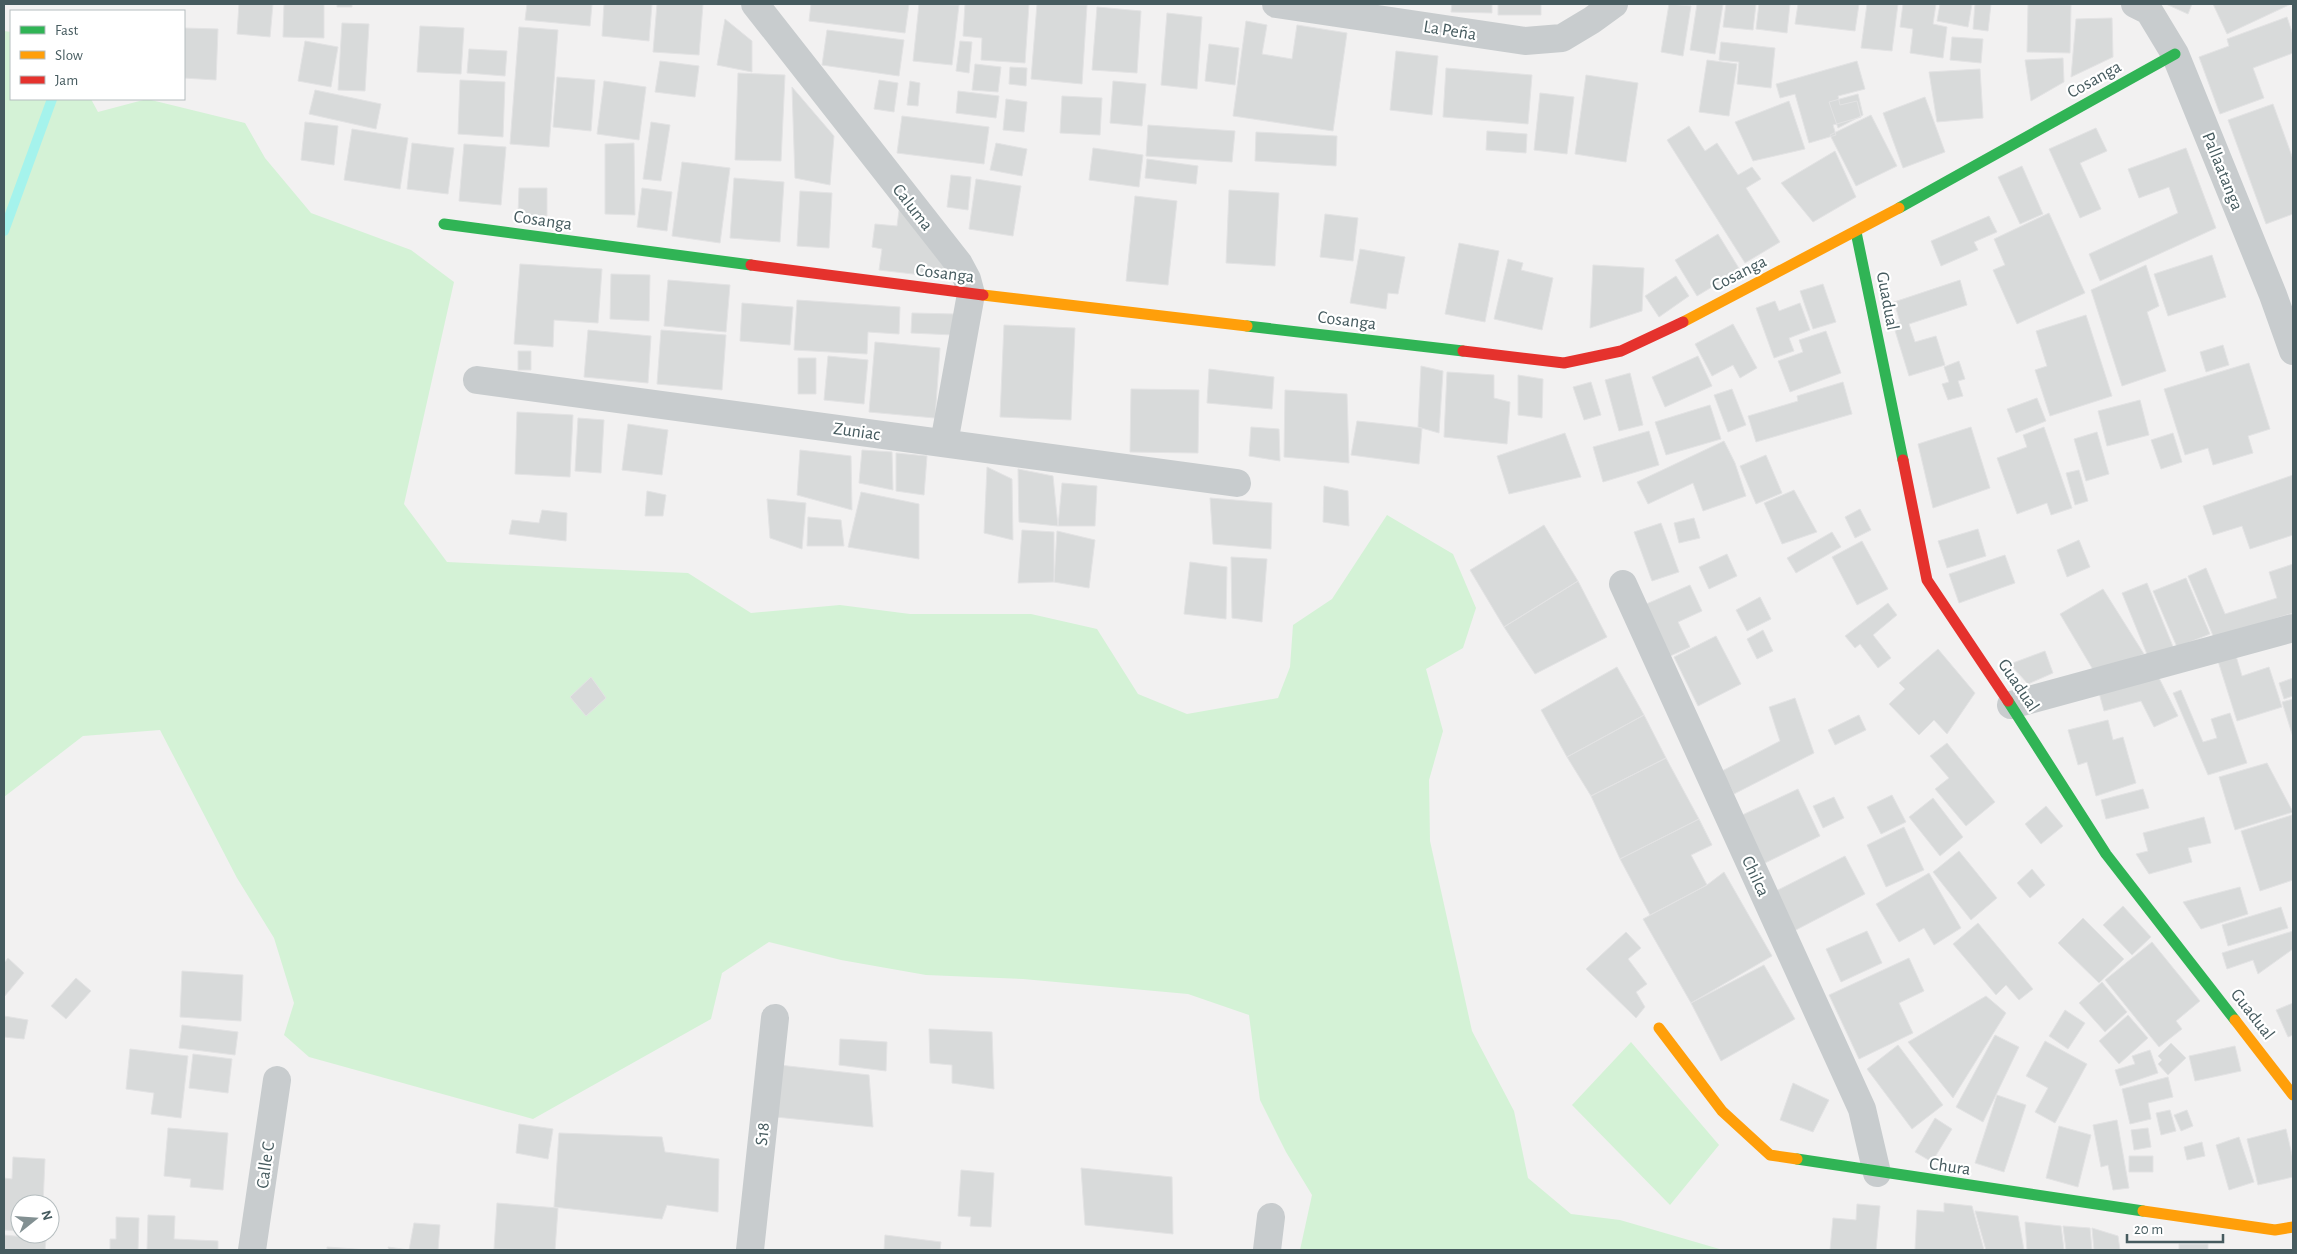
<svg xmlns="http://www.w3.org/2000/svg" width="2297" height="1254" font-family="'Alegreya Sans',sans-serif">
<rect width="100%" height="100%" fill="#f2f1f1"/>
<path fill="#d4f2d6" d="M4 31 11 32V99H91L98 112 147 99 245 123 265 158 311 213 411 250 454 282 404 504 447 562 688 573 751 613 840 605 910 614H1031L1097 629 1138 694 1187 714 1278 698 1290 667 1293 625 1332 599 1387 515 1453 554 1476 608 1463 648 1426 669 1443 731 1429 780 1430 841 1472 1031 1514 1111 1528 1178 1571 1214 1620 1220 1723 1250H1300L1312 1195 1286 1152 1260 1100 1249 1015 1188 994 1023 979 926 975 841 960 769 942 722 973 711 1019 533 1119 309 1057 284 1035 294 1003 274 938 237 878 160 730 83 736 4 797Z
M1631 1042 1719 1145 1670 1205 1572 1105Z"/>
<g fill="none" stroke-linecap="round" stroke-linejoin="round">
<path stroke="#a5f3ec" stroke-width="10" d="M4 231 52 99"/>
</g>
<path fill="#d8dada" stroke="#e3e3e4" d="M239 4H273L270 37 237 34Z
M284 4H324V38L283 37Z
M337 4H352V7H337Z
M527 4H592L590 26 525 20Z
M604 4H652L649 41 602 36Z
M657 4H703L699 55 653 52Z
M811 4H909L905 33 809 21Z
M919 4 959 5 952 65 913 61Z
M965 4H1029L1025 63 981 60 982 38 963 36Z
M1037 4 1087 5 1082 84 1031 79Z
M1452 4H1492V13L1451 12Z
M1498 4H1541V15H1498Z
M1669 4 1691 6 1683 56 1661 52Z
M1697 4H1723L1715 54 1690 50Z
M1726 4H1756L1753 30 1723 27Z
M1759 4H1790L1787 33 1756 29Z
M1798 4H1859L1855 31 1795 24Z
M1867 4H1898L1892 51 1861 48Z
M1903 4H1936L1933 24 1947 27 1943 58 1910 53 1913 29 1900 27Z
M1940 4H1972L1968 27 1937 21Z
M1975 4H1991L1988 31 1973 29Z
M2028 4 2071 5 2070 53 2027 52Z
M2166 4H2192L2188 14Z
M2213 4H2291L2227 34Z
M1097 7 1141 11 1137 73 1092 70Z
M1167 13 1202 17 1197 89 1161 85Z
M2287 17 2293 35V53L2253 68 2264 98 2220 114 2199 57 2229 46 2227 39Z
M2112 18 2113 57 2071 77 2076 19Z
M725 19 752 41V72L717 65Z
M1246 21 1267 25 1262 54 1292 59 1297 25 1347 33 1333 131 1233 116Z
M342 23 369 24 365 91 338 90Z
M420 26 464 28 461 74 417 72Z
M519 27 558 30 549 147 510 144Z
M184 28 218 29 216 80 184 78Z
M827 30 904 40 899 76 822 65Z
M1952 37 1983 39 1981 63 1950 60Z
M305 41 338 47 331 87 298 81Z
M960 41 972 42 969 73 956 71Z
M1721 42 1775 48 1771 88 1737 84 1739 62 1719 60Z
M1209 44 1239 48 1235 85 1205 81Z
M469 49 507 51 505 76 467 73Z
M1396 51 1438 56 1432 115 1390 110Z
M2063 58 2064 82 2031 101 2025 60Z
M1707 60 1737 64 1729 116 1699 112Z
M660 61 699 66 695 97 655 92Z
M1857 61 1865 89 1838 96 1840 105 1857 101 1861 117 1833 125 1836 135 1809 143 1795 94 1780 98 1776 84Z
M975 64 1001 67 998 92 972 90Z
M1010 67 1027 68 1026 86 1009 84Z
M1446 68 1532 75 1528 124 1443 117Z
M1980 69 1983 118 1937 122 1929 72Z
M738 73 785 75 781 161 735 160Z
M1586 75 1638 83 1626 162 1575 154Z
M557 77 595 80 591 131 553 127Z
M460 80 505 82 503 137 458 134Z
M879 80 898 83 894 112 874 109Z
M604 81 646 87 639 140 597 134Z
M910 81 920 83 918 106 907 105Z
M1113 81 1146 84 1142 126 1110 123Z
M792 87 834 136 830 185 795 178Z
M315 90 381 104 376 129 309 114Z
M958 91 999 96 996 118 956 113Z
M1540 93 1574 97 1567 154 1534 150Z
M1858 94 1863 115 1838 128 1829 102Z
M1062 96 1102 98 1100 135 1060 133Z
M1925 97 1945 152 1903 168 1883 113Z
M1006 99 1027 102 1024 132 1003 130Z
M1789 101 1805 149 1753 161 1735 122Z
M2273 104 2293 159V214L2266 224 2228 120Z
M1871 115 1897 166 1856 186 1830 135Z
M902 116 989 127 984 164 897 153Z
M305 122 338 126 334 165 301 160Z
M651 122 670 125 661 181 643 179Z
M1148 125 1235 131 1232 162 1146 156Z
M1689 126 1705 151 1717 143 1738 175 1752 167 1761 179 1746 188 1780 242 1745 263 1667 140Z
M2096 128 2107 151 2080 163 2101 209 2080 218 2049 149Z
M352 129 408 138 400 189 344 180Z
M1487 131 1527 134 1526 153 1486 150Z
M1256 132 1337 136 1336 166 1255 161Z
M412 143 454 148 448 194 407 189Z
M634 143 635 215 605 214V144Z
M996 143 1027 149 1022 176 990 170Z
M464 144 506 147 501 205 459 201Z
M1093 148 1143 155 1139 187 1089 180Z
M2186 148 2216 228 2100 281 2089 254 2178 213 2169 187 2139 198 2128 169Z
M1835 151 1856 197 1813 222 1781 183Z
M1147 159 1198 166 1196 184 1145 178Z
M682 162 730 168 720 243 672 236Z
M2022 166 2043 214 2020 224 1998 177Z
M951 175 971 177 968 210 947 207Z
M734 178 784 182 780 242 730 238Z
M976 179 1021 186 1013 236 969 229Z
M519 188H547V216L518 215Z
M642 188 672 192 667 231 637 227Z
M1229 190 1279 193 1275 266 1226 263Z
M800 191 832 193 829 248 797 246Z
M1135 196 1177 201 1168 285 1126 281Z
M900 203 950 265 947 278 879 270 882 249 872 247 875 224 897 226Z
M2049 213 2085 293 2017 324 1993 270 2005 265 1994 239Z
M1325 214 1358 218 1353 261 1320 257Z
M1989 216 1997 232 1974 242 1978 250 1941 266 1931 241Z
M1718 234 1740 270 1697 296 1675 260Z
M1459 243 1499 251 1485 322 1445 314Z
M1360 249 1405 257 1398 294 1388 293 1386 309 1350 303Z
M2212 255 2226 297 2168 316 2154 274Z
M1508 259 1523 263 1521 270 1553 278 1542 330 1494 319Z
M520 264 602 269 598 323 554 320 553 347 514 344Z
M1593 265 1644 268 1642 311 1590 328Z
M2146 265 2159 306 2147 312 2166 371 2122 386 2091 290Z
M611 274 650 275 649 321 610 319Z
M1676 276 1689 296 1659 317 1645 296Z
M668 280 730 285 726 332 664 326Z
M1960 280 1967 305 1909 324 1915 342 1936 336 1945 365 1909 376 1893 324 1900 322 1894 302Z
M1823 284 1836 322 1813 329 1800 291Z
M797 300 900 307 899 334 868 332 867 354 794 350Z
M1775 301 1779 311 1800 303 1810 330 1789 338 1794 351 1774 358 1756 308Z
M742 303 793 307 790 345 740 341Z
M912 313 954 314V335L911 333Z
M2086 315 2112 396 2050 416 2035 370 2047 366 2036 331Z
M1733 324 1757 368 1740 378 1733 365 1712 376 1695 344Z
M1004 325 1075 328 1071 420 1000 417Z
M588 330 651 336 648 383 584 377Z
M661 330 726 335 722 390 657 384Z
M1826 331 1841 373 1790 392 1778 361 1803 352 1799 340Z
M875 342 940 348 935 418 869 412Z
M2223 345 2229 365 2206 372 2200 352Z
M518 351H531V370H518Z
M828 356 868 360 864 404 824 400Z
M1698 356 1712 386 1665 407 1652 377Z
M798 358H816V394H798Z
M1959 361 1965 379 1958 381 1963 396 1948 400 1942 384 1949 382 1944 367Z
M2249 363 2270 429 2248 436 2253 453 2213 465 2208 448 2185 455 2164 389Z
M1421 366 1443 371 1439 433 1418 427Z
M1209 369 1274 377 1272 409 1207 403Z
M1447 372 1494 375V398L1510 402 1507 444 1444 437Z
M1630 373 1643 425 1619 431 1605 380Z
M1518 375 1543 379 1542 418 1518 415Z
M1591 382 1601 415 1584 420 1573 387Z
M1843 382 1852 414 1756 442 1748 416 1798 401 1797 396Z
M1131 389 1199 390 1198 453 1130 452Z
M1732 389 1746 425 1728 432 1714 395Z
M1285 390 1347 394 1349 463 1284 457Z
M2037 398 2046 421 2016 433 2007 409Z
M2140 400 2149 435 2107 446 2098 411Z
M1710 405 1721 439 1666 455 1655 422Z
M517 412 573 415 570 477 515 474Z
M578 418 604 420 601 473 575 471Z
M1357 421 1422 428 1419 464 1351 455Z
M628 424 668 430 662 475 622 470Z
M1251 427 1279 429 1280 461 1249 456Z
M1971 427 1990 488 1933 508 1918 444Z
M2044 427 2072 508 2051 515 2047 503 2017 514 1997 458 2027 447 2023 435Z
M1649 431 1659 465 1603 482 1593 447Z
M2097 432 2109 474 2086 481 2074 439Z
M1565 433 1581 477 1509 494 1497 456Z
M2173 433 2182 462 2161 469 2151 440Z
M1724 441 1735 463 1746 496 1703 511 1693 483 1648 504 1637 482Z
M800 450 851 456 852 510 797 495Z
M862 450 892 452 893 490 859 483Z
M896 453 927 456 924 495 896 491Z
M1766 455 1782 493 1756 504 1740 466Z
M987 467 1012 479 1013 540 984 533Z
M1018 469 1053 476 1058 526 1019 522Z
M2079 470 2088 501 2075 505 2066 473Z
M2293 475V535L2250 549 2242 526 2213 535 2203 506Z
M1062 483 1097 486 1095 526H1058Z
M1324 486 1348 491 1349 526 1323 522Z
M1794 490 1817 532 1782 544 1764 503Z
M647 491 666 495 663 516H645Z
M861 492 919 504V559L848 547Z
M1210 498 1272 503 1271 549 1213 544Z
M767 499 806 503 802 549 770 538Z
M1860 509 1871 530 1855 538 1845 517Z
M542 510 567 513 566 541 509 534 512 520 539 523Z
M808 517 841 520 844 546H807Z
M1694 518 1700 538 1679 543 1674 523Z
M1661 523 1679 572 1652 581 1634 532Z
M1544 525 1578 581 1504 627 1470 570Z
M1978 529 1986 556 1947 568 1938 541Z
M1022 530 1054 532V582L1018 583Z
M1057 531 1095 540 1089 588 1054 582Z
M1832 532 1841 547 1796 573 1787 558Z
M2079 540 2090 567 2067 577 2057 550Z
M1862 541 1888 589 1857 605 1832 557Z
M1727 554 1737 576 1709 589 1699 567Z
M2005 555 2015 583 1959 603 1949 574Z
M1231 557 1267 559 1262 622 1232 618Z
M1190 562 1227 567 1226 619 1184 614Z
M2293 564V613L2214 638 2188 576 2206 568 2225 614 2277 598 2269 572Z
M2186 578 2210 634 2177 647 2153 591Z
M1578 581 1607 637 1535 674 1504 627Z
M2147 583 2174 649 2149 659 2122 593Z
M1690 585 1702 611 1678 622 1690 647 1668 657 1644 605Z
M2103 589 2144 654 2095 673 2060 614Z
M1760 597 1771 619 1747 631 1736 610Z
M1888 603 1897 615 1873 635 1891 658 1878 668 1860 644 1855 648 1845 636Z
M1763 630 1773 651 1757 659 1747 639Z
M1716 636 1741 684 1698 706 1674 657Z
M1938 649 1975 693 1947 734 1934 720 1919 735 1889 704 1905 689 1899 683Z
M2045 651 2053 673 2028 684 2010 664Z
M2236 656 2242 676 2269 667 2282 707 2237 721 2218 661Z
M1617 667 1644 715 1567 757 1541 710Z
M2156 672 2178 716 2154 727 2141 701 2104 711 2098 689Z
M591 677 606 698 586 716 570 697Z
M2293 678V696L2284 699 2279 683Z
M2181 690 2203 742 2217 738 2211 719 2230 713 2247 763 2208 775 2173 693Z
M1795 698 1814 753 1734 794 1722 771 1780 741 1769 707Z
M2293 699V737L2282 702Z
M1644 715 1666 758 1591 796 1567 757Z
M1859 715 1866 730 1835 745 1828 730Z
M2108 720 2113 740 2123 737 2136 783 2096 796 2087 762 2078 765 2068 730Z
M1947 743 1995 802 1966 826 1935 789 1949 778 1930 756Z
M1666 758 1699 819 1620 859 1591 796Z
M2267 763 2293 812 2235 830 2219 777Z
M1798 789 1820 836 1763 864 1740 816Z
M2143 789 2149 808 2106 819 2101 800Z
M1892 795 1906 822 1881 834 1867 807Z
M1834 797 1844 818 1823 828 1813 806Z
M1933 798 1963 837 1940 856 1909 817Z
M2046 806 2063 826 2041 844 2025 824Z
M2292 815 2293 880 2260 891 2241 831Z
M2204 817 2211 843 2188 848 2192 862 2149 874 2136 854 2148 851 2143 833Z
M1699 819 1712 845 1691 855 1707 885 1650 915 1620 859Z
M1904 827 1924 870 1886 887 1867 845Z
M1959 851 1997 898 1971 920 1933 872Z
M1845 856 1865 894 1792 932 1772 893Z
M2032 869 2045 885 2030 898 2017 883Z
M1724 872 1772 956 1691 1003 1643 919 1707 885Z
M1929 873 1961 928 1934 945 1924 928 1899 942 1876 904Z
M2240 887 2248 914 2201 929 2183 902Z
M2123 906 2151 937 2132 955 2103 925Z
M2281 907 2288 928 2228 946 2222 925Z
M2083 918 2124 959 2099 983 2058 943Z
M1978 923 2033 989 2019 1000 2006 985 1996 995 1953 944Z
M1867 931 1882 963 1841 982 1826 949Z
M2293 931V949L2258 974 2253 960 2227 969 2222 953Z
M1626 932 1641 948 1628 959 1647 984 1636 992 1645 1007 1636 1018 1586 969Z
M2152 942 2200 1001 2176 1021 2182 1029 2159 1047 2105 980Z
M8 958 24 973 4 997V963Z
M1909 958 1924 991 1899 1003 1913 1033 1859 1059 1829 995Z
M1764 965 1795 1019 1721 1061 1691 1003Z
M182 971 243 975 241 1021 180 1017Z
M76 978 91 991 66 1019 51 1006Z
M2102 982 2127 1012 2105 1032 2079 1003Z
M1986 996 2006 1013 1953 1098 1908 1042Z
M2293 1003V1035L2288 1037 2276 1010Z
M2065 1010 2085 1023 2068 1049 2049 1036Z
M2128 1015 2148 1038 2119 1064 2099 1041Z
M4 1016 28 1020 24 1039 4 1037Z
M182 1025 238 1032 235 1055 179 1048Z
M929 1029 992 1032 994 1089 952 1083V1065L930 1063Z
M1995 1035 2019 1047 1983 1122 1956 1107Z
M840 1039 887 1042 886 1071 839 1065Z
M2045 1041 2087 1064 2055 1123 2035 1112 2048 1088 2026 1076Z
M2171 1043 2186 1058 2168 1075 2158 1064 2162 1060 2158 1056Z
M1898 1045 1943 1105 1912 1129 1867 1069Z
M2235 1046 2241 1071 2195 1081 2189 1056Z
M130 1049 188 1056 181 1118 151 1114 154 1093 126 1089Z
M2150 1050 2158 1073 2120 1086 2115 1070 2135 1064 2132 1056Z
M193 1054 232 1059 228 1093 189 1088Z
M779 1065 869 1075 873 1127 776 1117Z
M2168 1077 2173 1097 2148 1103 2151 1119 2130 1124 2122 1089Z
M1793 1083 1829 1100 1813 1132 1780 1120Z
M1997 1095 2026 1105 2004 1172 1975 1163Z
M2170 1110 2176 1131 2161 1135 2156 1113Z
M2187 1110 2193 1126 2181 1131 2174 1115Z
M1935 1118 1952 1129 1932 1162 1915 1152Z
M2117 1120 2129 1188 2113 1190 2108 1165 2101 1167 2093 1125Z
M519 1124 553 1129 548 1159 516 1153Z
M2059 1126 2091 1135 2078 1187 2046 1178Z
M168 1128 228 1133 223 1190 190 1187 191 1179 164 1176Z
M2148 1128 2151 1147 2134 1150 2131 1130Z
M2286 1129 2293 1159V1177L2258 1185 2247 1139Z
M559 1133 662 1137 665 1152 719 1159 718 1212 667 1205 662 1219 554 1207Z
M2239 1137 2254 1182 2229 1190 2216 1145Z
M2202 1142 2205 1156 2187 1160 2184 1147Z
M2129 1156H2153V1172H2129Z
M13 1157 45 1159 43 1204H20V1231L4 1230V1178L12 1179Z
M1081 1168 1172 1177 1173 1234 1085 1225Z
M961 1170 994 1173 991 1227 970 1226 971 1217 958 1216Z
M497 1203 558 1208 555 1250 494 1249Z
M1944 1203 1972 1206 1984 1250H1915L1917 1210 1944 1212Z
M1857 1204 1880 1206 1876 1250H1830L1833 1218 1856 1220Z
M1975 1211 2018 1216 2024 1250H1986Z
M148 1215 175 1216 174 1239 218 1241V1250H147Z
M116 1217 139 1218 138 1250H110V1239H116Z
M2025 1222 2061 1226 2064 1250H2027Z
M414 1223 440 1225 438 1250H389L388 1247 409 1250Z
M2063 1226 2090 1228 2092 1250H2066Z
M2092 1228 2118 1236 2120 1250H2094Z
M4 1235 46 1239 45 1250H4Z
M885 1235 941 1242 940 1250H884Z
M2179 1244H2208V1250H2179Z
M327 1247 368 1250H327Z"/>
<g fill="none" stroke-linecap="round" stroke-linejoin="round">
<path stroke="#c8ccce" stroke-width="28" d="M755 4 959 264 967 279 971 294 944 443
M1276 4 1525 41 1562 38 1592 20 1614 4
M2135 4 2149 11 2175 54 2273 295 2293 351
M477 380 1237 483
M1623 584 1862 1109 1877 1173
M2011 705 2293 628
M252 1250 277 1080
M750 1250 775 1018
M1267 1250 1271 1217"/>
<path stroke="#30b455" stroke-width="11" d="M1899 208 2175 54
M444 224 751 265
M1856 232 1903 460
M1247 326 1463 351
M2008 701 2106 854 2235 1020
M1797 1159 2143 1211"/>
<path stroke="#ff9f0a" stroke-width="11" d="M983 295 1247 326
M1683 322 1899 208
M2235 1020 2293 1095
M1659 1028 1722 1111 1770 1155 1797 1159
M2143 1211 2275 1230 2293 1227"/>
<path stroke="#e5322d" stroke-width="11" d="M751 265 983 295
M1463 351 1564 363 1621 351 1683 322
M1903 460 1927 580 2008 701"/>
</g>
<g text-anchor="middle" stroke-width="4.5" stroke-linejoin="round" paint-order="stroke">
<g font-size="18" fill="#465b5f" stroke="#fff">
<text transform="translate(1450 30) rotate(9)" y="6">La Peña</text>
<text transform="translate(2094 79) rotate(-29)" y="6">Cosanga</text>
<text transform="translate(2223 171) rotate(68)" y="6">Pallaatanga</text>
<text transform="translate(913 207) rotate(52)" y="6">Caluma</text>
<text transform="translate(543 220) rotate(8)" y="6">Cosanga</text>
<text transform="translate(945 273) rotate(7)" y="6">Cosanga</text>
<text transform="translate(1739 273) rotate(-27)" y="6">Cosanga</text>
<text transform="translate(1888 301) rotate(79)" y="6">Guadual</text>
<text transform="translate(1347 320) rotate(7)" y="6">Cosanga</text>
<text transform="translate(857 431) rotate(8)" y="6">Zuniac</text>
<text transform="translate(2019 685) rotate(56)" y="6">Guadual</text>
<text transform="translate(1756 876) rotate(65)" y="6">Chilca</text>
<text transform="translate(2253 1014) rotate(52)" y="6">Guadual</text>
<text transform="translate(762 1134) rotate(-84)" y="6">S18</text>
<text transform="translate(265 1165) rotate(-82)" y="6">Calle C</text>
<text transform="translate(1950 1166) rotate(8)" y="6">Chura</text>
</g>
</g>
<rect width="2297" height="1254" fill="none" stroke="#465b5f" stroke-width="10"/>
<rect x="10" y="10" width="175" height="90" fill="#ffffff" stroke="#b5bdbf"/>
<rect x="20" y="26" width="25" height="8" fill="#30b455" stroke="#b5bdbf"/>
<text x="55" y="35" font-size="15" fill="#465b5f">Fast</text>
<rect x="20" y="51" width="25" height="8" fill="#ff9f0a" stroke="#b5bdbf"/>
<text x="55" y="60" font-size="15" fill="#465b5f">Slow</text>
<rect x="20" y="76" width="25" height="8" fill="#e5322d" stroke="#b5bdbf"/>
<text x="55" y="85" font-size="15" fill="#465b5f">Jam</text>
<g transform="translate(35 1219) rotate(73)"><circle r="24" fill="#ffffff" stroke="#b5bdbf"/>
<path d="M0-4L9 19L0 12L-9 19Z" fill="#829092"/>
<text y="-8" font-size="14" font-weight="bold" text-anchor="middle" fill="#465b5f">N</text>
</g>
<path d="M2127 1234v8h96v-8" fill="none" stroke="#465b5f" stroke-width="2.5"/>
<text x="2134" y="1234" font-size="15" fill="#465b5f" stroke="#ffffff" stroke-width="4" paint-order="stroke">20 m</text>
</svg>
